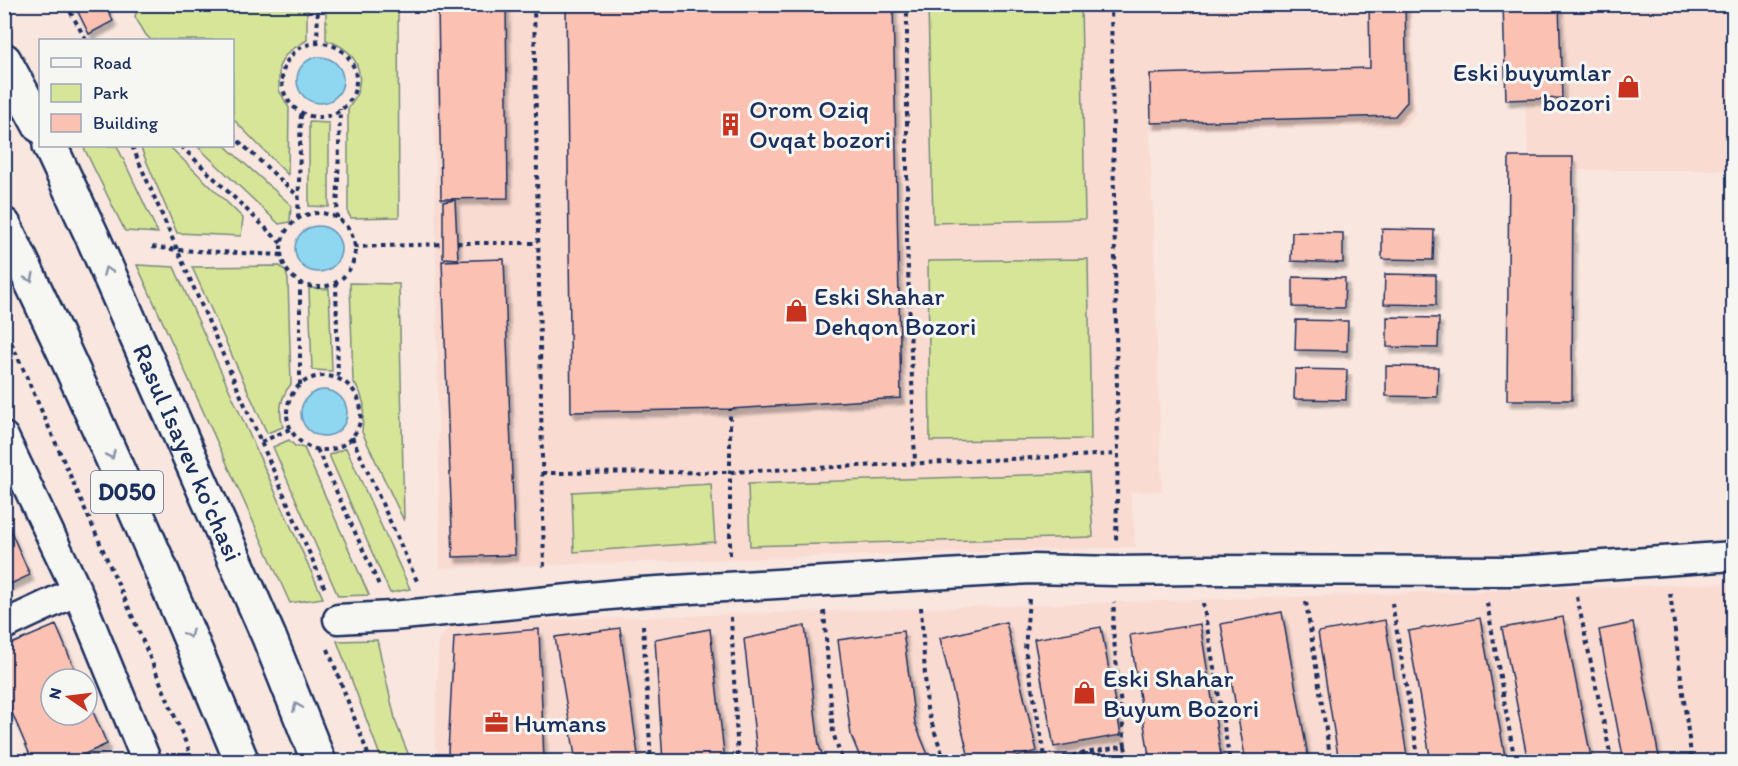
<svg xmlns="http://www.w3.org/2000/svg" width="1738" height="766" font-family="Itim,sans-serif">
<defs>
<filter id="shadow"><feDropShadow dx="3.5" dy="6" stdDeviation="1.5" flood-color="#0004"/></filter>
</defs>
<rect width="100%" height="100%" fill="#f8e6df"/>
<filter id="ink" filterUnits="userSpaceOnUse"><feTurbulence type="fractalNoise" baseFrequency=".0167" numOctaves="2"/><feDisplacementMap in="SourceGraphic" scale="12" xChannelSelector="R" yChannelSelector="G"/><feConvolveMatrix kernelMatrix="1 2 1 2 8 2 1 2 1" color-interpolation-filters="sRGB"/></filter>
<g filter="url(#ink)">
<path fill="#f9dbd2" d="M433 5H1411L1415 114 1404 126 1150 130 1162 491 1130 492 1136 547 440 568Z
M1518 5H1733V170H1530Z
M1733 583V761L441 762 435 747 439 640 453 623Z"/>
<path fill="#d7e598" stroke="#798a7b" stroke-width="1.5" d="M138 5H307V40L291 50 284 57 279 67V90L289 108 288 175 233 119 232 40H151L146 35 135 17Z
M326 5H398L399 217 351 218 348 213V109C369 81 361 51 326 40Z
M928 5H1081L1085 219 933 223Z
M309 122 329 123V207L309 206Z
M83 146H117L158 233 125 231Z
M140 146H169L243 218 241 236 177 233Z
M197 146H225L291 205 290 222 279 224Z
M1088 259 1091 439 930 441 928 261Z
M137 265 174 267 323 598 290 603Z
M280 266 286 272 288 280 291 384C281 396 278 411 283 427L267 433 192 267Z
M350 283 399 284 404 521 362 432 364 405 360 392 353 381Z
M309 288 329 289 332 371 312 370Z
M289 440 295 446 304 448 369 595 338 596 273 447Z
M346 448 410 589 390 593 329 455Z
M1089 473 1093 537 750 546 748 484Z
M711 484 715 542 574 552 572 492Z
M377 640 396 723 411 761H382L337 641Z"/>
<path fill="#8fd6f0" stroke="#6193b6" stroke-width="1.5" d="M297 80a23 23 0 1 1 46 0a23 23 0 1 1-46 0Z
M295 249a23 23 0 1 1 46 0a23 23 0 1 1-46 0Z
M301 413a23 23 0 1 1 46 0a23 23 0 1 1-46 0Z"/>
<path fill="#fbc1b2" stroke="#1b2f5e" stroke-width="1.5" filter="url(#shadow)" d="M74 4H105L113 21 89 34Z
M438 4H506L508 198 441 199Z
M566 4H893L901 398 730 409 571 412Z
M1369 4H1405L1407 102 1395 116 1151 123 1150 74 1370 68Z
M1503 4H1559L1562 98 1506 100Z
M1509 157H1573L1572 400H1507Z
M455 200 458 259 443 258V202Z
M1382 229 1434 230 1433 260 1382 259Z
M1292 232 1343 233V263L1291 261Z
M504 259 515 555 453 557 442 261Z
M1385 274 1436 275V305L1384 304Z
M1293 277 1345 278 1344 308 1293 307Z
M1387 317 1439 318 1438 348 1387 347Z
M1296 320 1348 321 1347 351 1295 350Z
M1386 366 1438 367 1437 397 1386 396Z
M1295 369 1347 370 1346 400 1294 399Z
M4 516 30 575 4 587Z
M1282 612 1309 762H1246L1221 624Z
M1563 617 1592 762H1528L1502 628Z
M1480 618 1506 762H1431L1408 631Z
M1385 620 1408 762H1339L1318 632Z
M1006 622 1037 751 995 762H970L940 638Z
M1633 623 1660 762H1624L1599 630Z
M1200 624 1222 762H1150L1130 635Z
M56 625 79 679H51V715H87V698L107 744 67 762H33L4 694V647Z
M805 626 819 746 825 762H758L744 639Z
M1101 627 1121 735 1054 747 1034 639Z
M620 628 639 762H576L555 637Z
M539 629 544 762H452L448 752 454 637Z
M710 629 725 762H663L655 639Z
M903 631 915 723 931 762H862L851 735 838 640Z"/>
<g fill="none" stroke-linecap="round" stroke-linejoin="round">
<defs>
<path id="street" d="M4 437 77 591 147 762
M338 619 392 616 641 592 1031 569 1115 571 1197 570 1517 571 1734 556
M4 625 77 591"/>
<g id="primary">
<path d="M4 60 40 126"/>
<path id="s1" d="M50 146 94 240 269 637 319 762"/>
<path d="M4 225C90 401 167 581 242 762"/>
</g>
</defs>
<use href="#street" stroke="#1b2f5e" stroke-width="33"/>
<use href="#primary" stroke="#1b2f5e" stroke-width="38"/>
<path stroke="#1b2f5e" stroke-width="4" stroke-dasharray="4.5 4.5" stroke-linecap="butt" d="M66 4 86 40
M534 4 544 571
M907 4V241L915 463
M1111 4 1118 454 1116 541
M317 43 318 4
M282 80a37 37 0 1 1 74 0a37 37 0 1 1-74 0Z
M232 135 298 196
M132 146 326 591
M181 146 281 243
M281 250a37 37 0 1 1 74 0a37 37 0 1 1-74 0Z
M298 218 301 112
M337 218 340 109
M457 243H537
M152 247 178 250 281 255
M354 247 444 244
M336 282 338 379
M4 326 134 620 194 762
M287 413a37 37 0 1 1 74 0a37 37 0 1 1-74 0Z
M300 385V282
M352 437 417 581
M261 442 290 429
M317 449 379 585
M542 473 729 472 1118 454
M730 555V409
M1670 593 1692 762
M1577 597 1612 762
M1029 599 1025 649 1046 762
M1306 602 1331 762
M1203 603 1230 762
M1392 603 1419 762
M1487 603 1515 762
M921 607 927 709 945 762
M824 611 833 733 843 762
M731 617 738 762
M643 625 651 762
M328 649 371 762
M1125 746 1128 762
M1063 757 1125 746 1113 630 1114 602
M1048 762 1063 757 1064 762"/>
<use href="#street" stroke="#f6f6f2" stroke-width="28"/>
<use href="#primary" stroke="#f6f6f2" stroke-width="33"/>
</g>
<defs><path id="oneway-chevron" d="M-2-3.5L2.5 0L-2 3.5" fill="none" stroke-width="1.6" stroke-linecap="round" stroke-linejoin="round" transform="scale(1.5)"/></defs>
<g stroke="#8892a8">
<use href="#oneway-chevron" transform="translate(107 271) rotate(-113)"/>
<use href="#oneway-chevron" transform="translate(30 278) rotate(64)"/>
<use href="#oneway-chevron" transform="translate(111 455) rotate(66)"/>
<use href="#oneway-chevron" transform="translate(189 634) rotate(67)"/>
<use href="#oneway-chevron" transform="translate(297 707) rotate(-112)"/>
</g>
</g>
<defs>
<symbol id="shop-bare" viewBox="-9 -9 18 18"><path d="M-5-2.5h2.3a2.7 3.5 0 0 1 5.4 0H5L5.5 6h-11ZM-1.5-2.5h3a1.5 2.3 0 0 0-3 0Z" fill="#c8321e" stroke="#f6f6f2" stroke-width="2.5" paint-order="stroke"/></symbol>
<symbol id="building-bare" viewBox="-9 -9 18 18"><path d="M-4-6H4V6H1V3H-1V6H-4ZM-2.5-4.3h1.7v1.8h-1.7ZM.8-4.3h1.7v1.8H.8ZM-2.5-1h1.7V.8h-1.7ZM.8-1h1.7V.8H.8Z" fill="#c8321e" stroke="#f6f6f2" stroke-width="2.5" paint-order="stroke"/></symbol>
<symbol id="office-bare" viewBox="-9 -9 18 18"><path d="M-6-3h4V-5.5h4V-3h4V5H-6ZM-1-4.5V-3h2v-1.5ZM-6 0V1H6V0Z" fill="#c8321e" stroke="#f6f6f2" stroke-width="2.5" paint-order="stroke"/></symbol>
</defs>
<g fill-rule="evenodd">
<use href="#shop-bare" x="1612" y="70" width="33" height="33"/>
<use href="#building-bare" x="714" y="108" width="33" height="33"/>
<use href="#shop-bare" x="780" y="294" width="33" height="33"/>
<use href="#shop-bare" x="1068" y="676" width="33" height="33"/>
<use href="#office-bare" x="480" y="706" width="33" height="33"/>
</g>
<g text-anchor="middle" stroke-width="6" stroke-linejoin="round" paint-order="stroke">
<rect fill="#f6f6f2" stroke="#5d6b8a" stroke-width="1.5" x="91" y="471" width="72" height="42" rx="4.5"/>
<g font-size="24" font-weight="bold" fill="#1b2f5e">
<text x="127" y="500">D050</text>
</g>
<g font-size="26" fill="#1b2f5e" stroke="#f6f6f2" text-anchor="start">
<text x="1611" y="81" text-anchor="end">Eski buyumlar<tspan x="1611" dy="30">bozori</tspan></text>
<text x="749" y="118">Orom Oziq<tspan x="749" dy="30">Ovqat bozori</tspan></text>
<text x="814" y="305">Eski Shahar<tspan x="814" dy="30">Dehqon Bozori</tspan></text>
<text x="1103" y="687">Eski Shahar<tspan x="1103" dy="30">Buyum Bozori</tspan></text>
<text x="514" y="732">Humans</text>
</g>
<g font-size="26" fill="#1b2f5e" stroke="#f6f6f2">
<text dy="9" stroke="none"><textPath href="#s1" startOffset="336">Rasul Isayev ko'chasi</textPath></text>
</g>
</g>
<rect width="1738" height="766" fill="none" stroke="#f6f6f2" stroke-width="24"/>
<rect x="12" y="12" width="1714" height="742" fill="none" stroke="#1b2f5e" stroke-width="2" filter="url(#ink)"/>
<rect x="39" y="39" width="195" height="108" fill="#f6f6f2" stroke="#9ea6b7" stroke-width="1.5"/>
<rect x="51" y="58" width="30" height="9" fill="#f6f6f2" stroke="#9ea6b7" stroke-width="1.5"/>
<text x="93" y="69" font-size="18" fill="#1b2f5e">Road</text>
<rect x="51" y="84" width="30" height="18" fill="#d7e598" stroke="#9ea6b7" stroke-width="1.5"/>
<text x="93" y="99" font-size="18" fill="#1b2f5e">Park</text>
<rect x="51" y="114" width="30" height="18" fill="#fbc1b2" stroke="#9ea6b7" stroke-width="1.5"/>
<text x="93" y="129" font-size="18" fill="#1b2f5e">Building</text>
<g transform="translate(69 697) rotate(284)"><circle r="28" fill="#f6f6f2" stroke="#9ea6b7" stroke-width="1.5"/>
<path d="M0-4.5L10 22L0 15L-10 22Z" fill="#c8321e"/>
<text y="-9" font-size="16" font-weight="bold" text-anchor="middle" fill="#1b2f5e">N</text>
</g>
</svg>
